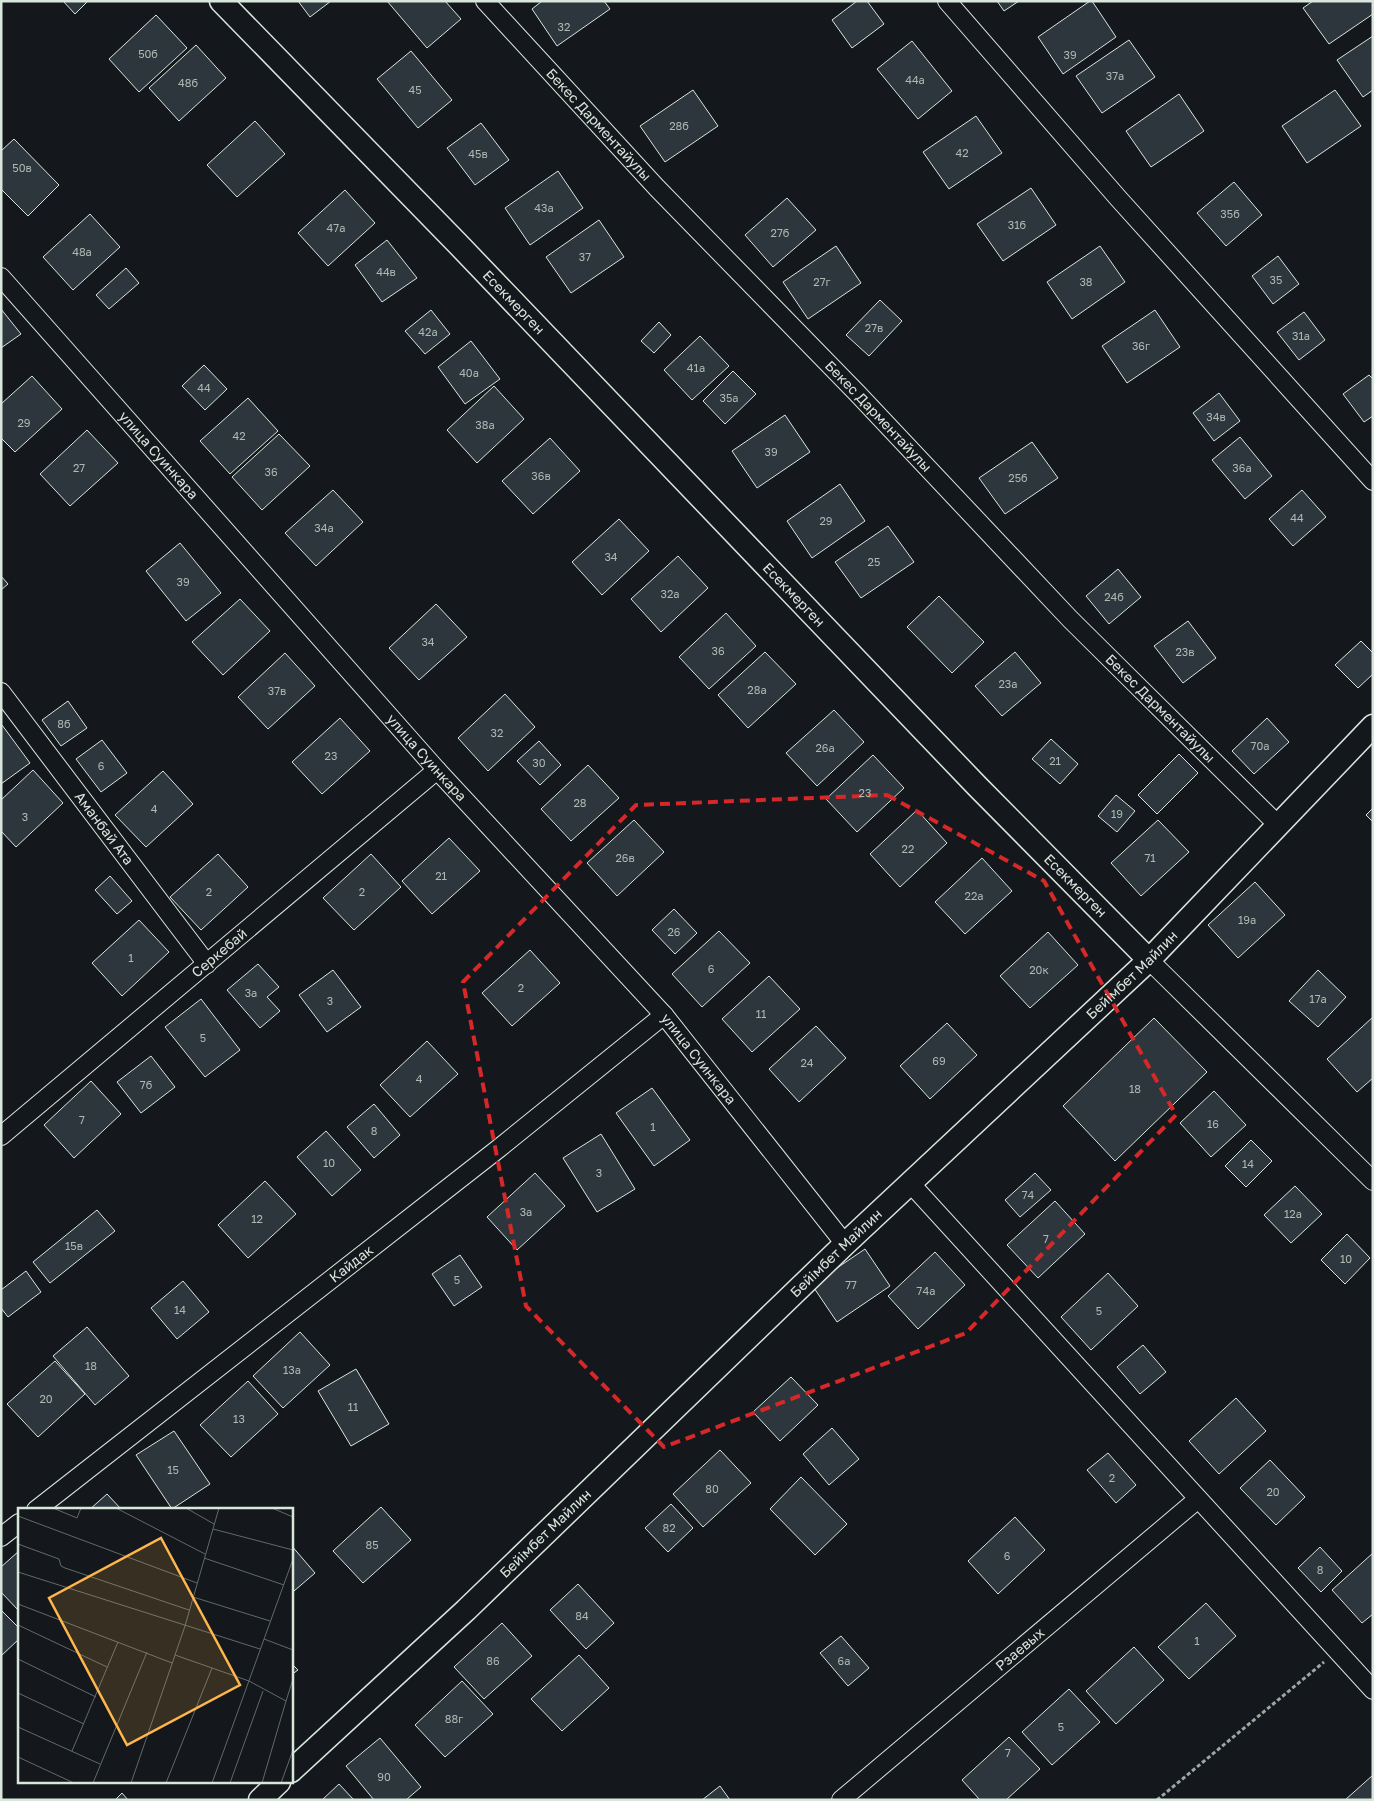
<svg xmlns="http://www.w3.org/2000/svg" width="1374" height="1801" font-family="'Golos Text',sans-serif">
<rect width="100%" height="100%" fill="#14181c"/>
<path fill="#2c363c" stroke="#d8e6dc" d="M63 1H88L75 14Z
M298 1H331L310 17Z
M387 1H445L461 19 427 48Z
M542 1H604L610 9 557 46 532 9Z
M857 1H867L884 24 852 48 832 20Z
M997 1H1019L1004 11Z
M1090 1H1092L1116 37 1063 74 1038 37Z
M1313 1H1373V14L1329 44 1303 8Z
M156 15 187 48 139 92 109 59Z
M1373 36V90L1363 97 1337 60Z
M1129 40 1155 77 1102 113 1076 76Z
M912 41 952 91 918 119 877 69Z
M196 45 226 78 179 121 149 88Z
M411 51 452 100 418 128 377 79Z
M693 90 718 126 665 162 640 126Z
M1335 90 1361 126 1307 163 1282 126Z
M1179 94 1204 131 1151 167 1126 131Z
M976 116 1002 153 949 189 923 152Z
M255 121 285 154 237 197 207 165Z
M481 123 509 160 475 185 447 148Z
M14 139 59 185 28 216 1 189V151Z
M558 171 583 208 530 245 505 208Z
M1234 182 1262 215 1226 246 1197 213Z
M1031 188 1056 225 1003 261 977 224Z
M345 190 375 223 328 266 298 233Z
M787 198 816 230 773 267 745 235Z
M90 214 120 247 73 290 43 257Z
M599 220 624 257 571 293 546 257Z
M387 240 417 278 382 302 355 265Z
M836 246 861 283 808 319 783 282Z
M1100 246 1125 282 1072 319 1047 282Z
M1278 256 1299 284 1273 304 1252 276Z
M126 268 139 283 109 309 96 295Z
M880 300 902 321 869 356 846 335Z
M1 309 21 334 1 348Z
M431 310 450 334 425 354 405 331Z
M1155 310 1180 347 1127 383 1102 346Z
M1304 312 1325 340 1299 360 1277 332Z
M659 322 671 335 654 353 641 341Z
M700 336 729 366 692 400 664 370Z
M471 341 500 379 465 404 438 367Z
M204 365 227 389 205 410 182 386Z
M733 371 756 394 725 424 703 401Z
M1369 375 1373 379V416L1364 422 1343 394Z
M32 376 62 409 15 452 1 438V404Z
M494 386 524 419 477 463 447 430Z
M1219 393 1240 421 1214 441 1193 413Z
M248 398 278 431 230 474 200 441Z
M785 415 810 452 757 488 732 451Z
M87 430 118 463 70 506 40 474Z
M279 434 310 466 262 510 232 477Z
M1240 437 1272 476 1245 499 1212 460Z
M550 438 580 471 533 514 502 481Z
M1032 442 1058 478 1005 514 979 478Z
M840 484 865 521 812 558 787 521Z
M333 490 363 522 316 566 285 533Z
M1302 490 1326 517 1293 546 1269 519Z
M619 519 649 551 602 595 572 562Z
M888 526 914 562 861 598 835 562Z
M180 543 221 593 186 621 146 571Z
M678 556 708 588 661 632 631 599Z
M1118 569 1141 597 1109 624 1086 596Z
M1 576 8 584 1 590Z
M939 596 984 642 952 673 907 627Z
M240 599 270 631 223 675 192 642Z
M436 604 467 637 419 680 389 648Z
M726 613 756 646 709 689 679 657Z
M1188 621 1216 658 1183 683 1154 646Z
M1361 641 1373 653V674L1358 688 1335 665Z
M765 652 796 684 748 728 718 695Z
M1015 652 1041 683 1002 716 975 686Z
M285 653 315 686 268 729 238 697Z
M505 694 535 727 488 771 458 738Z
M68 701 87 728 61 746 42 720Z
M834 710 864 742 817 786 786 753Z
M340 718 370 751 322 794 292 762Z
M1267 718 1289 742 1254 774 1232 751Z
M2 725 30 763 1 784V726Z
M1051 739 1078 764 1060 784 1032 759Z
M102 740 127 773 101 792 76 759Z
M539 741 561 765 540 785 517 761Z
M1179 754 1198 773 1157 814 1138 795Z
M873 755 904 788 857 832 826 799Z
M588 765 619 798 571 841 541 809Z
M33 770 63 803 16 847 1 831V800Z
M163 771 193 804 146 847 115 815Z
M1116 795 1135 811 1117 832 1098 816Z
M1373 808V822L1366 815Z
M917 810 947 843 900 887 870 854Z
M634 820 664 852 617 896 587 863Z
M1158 820 1189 852 1141 896 1111 863Z
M449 838 480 871 432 914 402 881Z
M218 854 248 887 201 930 170 897Z
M371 854 401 887 354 930 323 898Z
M982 858 1012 891 965 934 935 902Z
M110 876 132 901 117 914 95 890Z
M1255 882 1285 915 1238 958 1208 925Z
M674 909 697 933 675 954 652 930Z
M139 920 169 952 122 996 92 963Z
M719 931 750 963 702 1007 672 974Z
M1048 932 1078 965 1030 1008 1000 976Z
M530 950 560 983 512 1026 482 993Z
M258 964 279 987 267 997 280 1011 260 1028 227 990Z
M333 970 361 1007 327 1032 299 995Z
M1318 970 1346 997 1318 1027 1289 1001Z
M769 976 800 1009 752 1052 722 1019Z
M201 999 240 1050 205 1077 165 1027Z
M1373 1017V1078L1357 1092 1327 1059Z
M1154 1018 1207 1072 1115 1161 1063 1106Z
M947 1023 977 1055 930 1099 900 1066Z
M816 1026 846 1058 799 1102 769 1069Z
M427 1041 458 1074 410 1117 380 1085Z
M151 1056 175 1087 141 1113 117 1082Z
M91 1081 121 1114 74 1158 44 1125Z
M652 1088 690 1140 654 1166 616 1113Z
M1214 1091 1246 1125 1211 1157 1180 1123Z
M374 1104 400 1135 374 1158 347 1127Z
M326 1131 361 1170 332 1196 297 1157Z
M601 1134 635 1189 597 1212 563 1158Z
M1251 1140 1272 1161 1246 1187 1225 1166Z
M535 1173 565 1206 517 1250 487 1217Z
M1035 1173 1051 1190 1020 1217 1005 1200Z
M265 1181 296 1214 248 1258 218 1225Z
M1295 1186 1322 1214 1291 1243 1264 1215Z
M1055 1201 1085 1234 1038 1278 1007 1245Z
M97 1210 115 1231 50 1283 33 1262Z
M1347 1234 1370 1258 1345 1284 1321 1260Z
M865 1249 890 1286 837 1322 812 1285Z
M935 1252 965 1285 918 1329 888 1296Z
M460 1255 482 1287 454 1306 432 1274Z
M26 1271 41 1292 8 1317 1 1308V1290Z
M1108 1273 1138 1306 1091 1350 1061 1317Z
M183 1281 209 1312 177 1339 151 1308Z
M87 1327 129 1376 95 1405 53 1356Z
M300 1332 330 1365 283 1408 253 1376Z
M1143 1345 1166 1372 1140 1394 1117 1367Z
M55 1361 85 1394 38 1437 7 1404Z
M356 1369 389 1424 351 1446 318 1391Z
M791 1377 818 1405 780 1441 753 1412Z
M248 1381 278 1414 231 1457 200 1425Z
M1236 1398 1266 1431 1219 1474 1189 1441Z
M832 1428 859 1459 829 1485 803 1454Z
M174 1431 210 1484 172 1509 136 1455Z
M720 1450 751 1483 703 1527 673 1494Z
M1108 1453 1136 1485 1116 1503 1087 1470Z
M1270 1460 1305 1497 1276 1525 1240 1488Z
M801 1477 847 1524 815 1555 770 1509Z
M107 1494 122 1510H89Z
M671 1504 693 1528 668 1552 645 1528Z
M381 1507 411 1540 363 1583 333 1551Z
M1015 1517 1045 1550 998 1594 968 1561Z
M291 1545 315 1573 294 1591 291 1588Z
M1320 1547 1342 1571 1321 1592 1298 1568Z
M19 1551V1611L1 1592V1567Z
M1373 1553V1614L1362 1623 1332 1590Z
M578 1584 614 1623 586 1649 550 1610Z
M1206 1603 1236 1636 1189 1679 1158 1647Z
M1 1610 19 1628V1639L1 1656Z
M502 1623 532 1656 484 1699 454 1667Z
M841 1636 869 1668 848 1686 820 1653Z
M1134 1647 1164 1680 1116 1724 1086 1691Z
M579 1655 609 1688 562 1731 531 1699Z
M291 1663 298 1670 291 1675Z
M462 1681 493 1714 445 1757 415 1725Z
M1069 1689 1100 1722 1052 1765 1022 1732Z
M1009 1737 1040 1769 1006 1800H980L962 1780Z
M380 1738 421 1787 406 1800H374L346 1766Z
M1373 1775V1800H1345Z
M339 1784 354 1800H322Z
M720 1786 730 1800H702Z
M122 1793 128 1800H115Z"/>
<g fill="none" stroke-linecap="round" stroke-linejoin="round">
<defs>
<g id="minor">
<path id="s1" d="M485 1 657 188 857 393 1070 619 1279 826"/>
<path d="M947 1 1118 198 1373 481"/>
<path id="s2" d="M1 277 437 770 664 1015 845 1244"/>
<path id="s3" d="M1 692 207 964"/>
<path d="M1149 960 1373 1181"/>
<path id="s4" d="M1 1136 437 770"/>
<path d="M911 1184 1373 1690"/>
<path id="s5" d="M36 1510 498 1149 664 1015"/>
<path d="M1 1537 19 1523"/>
<path id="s6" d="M841 1800 1198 1499"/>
</g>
<g id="tertiary">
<path id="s7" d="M221 1 457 243 977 786 1149 960"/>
<path id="s8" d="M291 1771 466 1610 845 1244 1149 960 1373 726"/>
<path d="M260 1800 279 1782"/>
</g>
</defs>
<use href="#minor" stroke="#d8e6dc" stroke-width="20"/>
<use href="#tertiary" stroke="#d8e6dc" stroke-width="25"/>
<path stroke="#9da8a2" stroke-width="3" stroke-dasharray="4 2.5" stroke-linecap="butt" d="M1157 1800 1324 1662"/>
<use href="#minor" stroke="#14181c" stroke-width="18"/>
<use href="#tertiary" stroke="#14181c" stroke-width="22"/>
</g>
<path fill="none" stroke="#d62828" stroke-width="4" stroke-dasharray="10 6" stroke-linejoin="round" d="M887 795 1044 881 1176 1115 966 1333 664 1447 526 1306 463 982 636 805Z"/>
<g text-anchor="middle" stroke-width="4" stroke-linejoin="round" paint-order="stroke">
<g font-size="11" fill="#adbab4">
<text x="564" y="31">32</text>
<text x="148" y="58">50б</text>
<text x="1070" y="59">39</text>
<text x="1115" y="80">37а</text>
<text x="915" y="84">44а</text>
<text x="188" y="87">48б</text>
<text x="415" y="94">45</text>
<text x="679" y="130">28б</text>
<text x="962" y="157">42</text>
<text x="478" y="158">45в</text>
<text x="22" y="172">50в</text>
<text x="544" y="212">43а</text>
<text x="1230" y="218">35б</text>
<text x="1017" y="229">31б</text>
<text x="336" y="232">47а</text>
<text x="780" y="237">27б</text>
<text x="82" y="256">48а</text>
<text x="585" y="261">37</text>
<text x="386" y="276">44в</text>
<text x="1276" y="284">35</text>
<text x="822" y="286">27г</text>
<text x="1086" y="286">38</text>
<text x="874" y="332">27в</text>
<text x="428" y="336">42а</text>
<text x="1301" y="340">31а</text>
<text x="1141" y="350">36г</text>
<text x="696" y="372">41а</text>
<text x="469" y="377">40а</text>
<text x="204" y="392">44</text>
<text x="729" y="402">35а</text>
<text x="1216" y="421">34в</text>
<text x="24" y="427">29</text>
<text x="485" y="429">38а</text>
<text x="239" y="440">42</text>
<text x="771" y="456">39</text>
<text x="79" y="472">27</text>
<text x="1242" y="472">36а</text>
<text x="271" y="476">36</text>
<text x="541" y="480">36в</text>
<text x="1018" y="482">25б</text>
<text x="1297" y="522">44</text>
<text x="826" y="525">29</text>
<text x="324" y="532">34а</text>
<text x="611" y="561">34</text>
<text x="874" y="566">25</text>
<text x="183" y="586">39</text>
<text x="670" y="598">32а</text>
<text x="1114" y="601">24б</text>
<text x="428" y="646">34</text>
<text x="718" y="655">36</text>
<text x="1185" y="656">23в</text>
<text x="1008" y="688">23а</text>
<text x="757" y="694">28а</text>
<text x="277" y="695">37в</text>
<text x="64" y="728">8б</text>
<text x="497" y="737">32</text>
<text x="1260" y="750">70а</text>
<text x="825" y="752">26а</text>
<text x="331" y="760">23</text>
<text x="1055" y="765">21</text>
<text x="539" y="767">30</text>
<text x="101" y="770">6</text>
<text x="865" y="797">23</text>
<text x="580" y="807">28</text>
<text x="154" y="813">4</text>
<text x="1117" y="818">19</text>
<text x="25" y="821">3</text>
<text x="908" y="853">22</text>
<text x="625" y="862">26в</text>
<text x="1150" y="862">71</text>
<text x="441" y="880">21</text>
<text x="209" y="896">2</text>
<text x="362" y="896">2</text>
<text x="974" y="900">22а</text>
<text x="1247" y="924">19а</text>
<text x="674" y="936">26</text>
<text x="131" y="962">1</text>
<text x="711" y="973">6</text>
<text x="1039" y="974">20к</text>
<text x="521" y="992">2</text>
<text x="251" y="997">3а</text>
<text x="1318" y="1003">17а</text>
<text x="330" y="1005">3</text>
<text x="761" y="1018">11</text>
<text x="203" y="1042">5</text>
<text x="939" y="1065">69</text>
<text x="807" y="1067">24</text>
<text x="419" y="1083">4</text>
<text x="146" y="1089">7б</text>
<text x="1135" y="1093">18</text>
<text x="82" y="1124">7</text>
<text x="1213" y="1128">16</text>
<text x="653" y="1131">1</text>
<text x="374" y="1135">8</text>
<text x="329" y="1167">10</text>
<text x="1248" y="1168">14</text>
<text x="599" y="1177">3</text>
<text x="1028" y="1199">74</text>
<text x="526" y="1216">3а</text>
<text x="1293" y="1218">12а</text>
<text x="257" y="1223">12</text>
<text x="1046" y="1243">7</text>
<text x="74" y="1250">15в</text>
<text x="1346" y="1263">10</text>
<text x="457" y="1284">5</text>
<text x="851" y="1289">77</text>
<text x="926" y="1295">74а</text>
<text x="180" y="1314">14</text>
<text x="1099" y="1315">5</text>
<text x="91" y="1370">18</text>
<text x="292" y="1374">13а</text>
<text x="46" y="1403">20</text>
<text x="353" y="1411">11</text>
<text x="239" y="1423">13</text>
<text x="173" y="1474">15</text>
<text x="1112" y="1482">2</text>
<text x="712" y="1493">80</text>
<text x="1273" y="1496">20</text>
<text x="669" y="1532">82</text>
<text x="372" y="1549">85</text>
<text x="1007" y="1560">6</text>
<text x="1320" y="1574">8</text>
<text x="582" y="1620">84</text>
<text x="1197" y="1645">1</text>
<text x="493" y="1665">86</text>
<text x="844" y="1665">6а</text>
<text x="454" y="1723">88г</text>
<text x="1061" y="1731">5</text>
<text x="1008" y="1757">7</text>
<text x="384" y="1781">90</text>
</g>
<g font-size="14" fill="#d8e6dc" stroke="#14181c">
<text dy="5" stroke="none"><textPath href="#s1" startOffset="168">Бекес Дарментайулы</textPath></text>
<text dy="5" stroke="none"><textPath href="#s7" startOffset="420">Eсекмерген</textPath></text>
<text dy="5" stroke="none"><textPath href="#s1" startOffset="572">Бекес Дарментайулы</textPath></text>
<text dy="5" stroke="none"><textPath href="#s2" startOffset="238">улица Суинкара</textPath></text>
<text dy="5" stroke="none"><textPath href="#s7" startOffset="825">Eсекмерген</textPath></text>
<text dy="5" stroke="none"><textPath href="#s1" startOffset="978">Бекес Дарментайулы</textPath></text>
<text dy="5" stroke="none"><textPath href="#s2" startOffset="642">улица Суинкара</textPath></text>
<text dy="5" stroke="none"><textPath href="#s3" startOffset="171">Аманбай Ата</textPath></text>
<text dy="5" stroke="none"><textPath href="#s7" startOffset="1230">Eсекмерген</textPath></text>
<text dy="5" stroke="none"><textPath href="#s4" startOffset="285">Серкебай</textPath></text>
<text dy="5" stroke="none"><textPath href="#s8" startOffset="1158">Бейімбет Майлин</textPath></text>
<text dy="5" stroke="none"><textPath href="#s2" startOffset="1048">улица Суинкара</textPath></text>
<text dy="5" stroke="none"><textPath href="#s8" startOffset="752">Бейімбет Майлин</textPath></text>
<text dy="5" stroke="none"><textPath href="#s5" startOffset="400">Кайдак</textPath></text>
<text dy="5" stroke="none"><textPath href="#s8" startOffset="348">Бейімбет Майлин</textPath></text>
<text dy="5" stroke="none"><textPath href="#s6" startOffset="234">Рзаевых</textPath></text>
</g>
</g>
<g transform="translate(18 1508)">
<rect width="275" height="275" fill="#14181c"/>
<path fill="none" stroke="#626a69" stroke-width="1" d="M35 0 59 10 63 0M98 0 187 46M168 0 196 16M254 0 275 9M0 8 179 75M195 21 275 42M0 36 41 51 43 58 47 60 171 102M186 50 266 77M0 64 242 141M175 89 252 113M0 96 154 155M0 117 89 159M246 131 275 142M157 147 231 173 268 193 275 171M0 151 78 189M0 185 66 216M0 219 82 256M54 243 100 134M0 249 56 275M75 275 129 144M113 275 167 118 201 0M148 275 194 160M194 275 275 51M212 275 245 183M244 275 268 193M263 275 275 242"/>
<path fill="#ffb74d" fill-opacity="0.15" stroke="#ffb74d" stroke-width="2.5" d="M143 30 222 177 109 237 31 90Z"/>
<rect width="275" height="275" fill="none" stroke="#d8e6dc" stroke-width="2.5"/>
</g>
<rect width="1374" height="1801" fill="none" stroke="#d8e6dc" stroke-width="5"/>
</svg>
